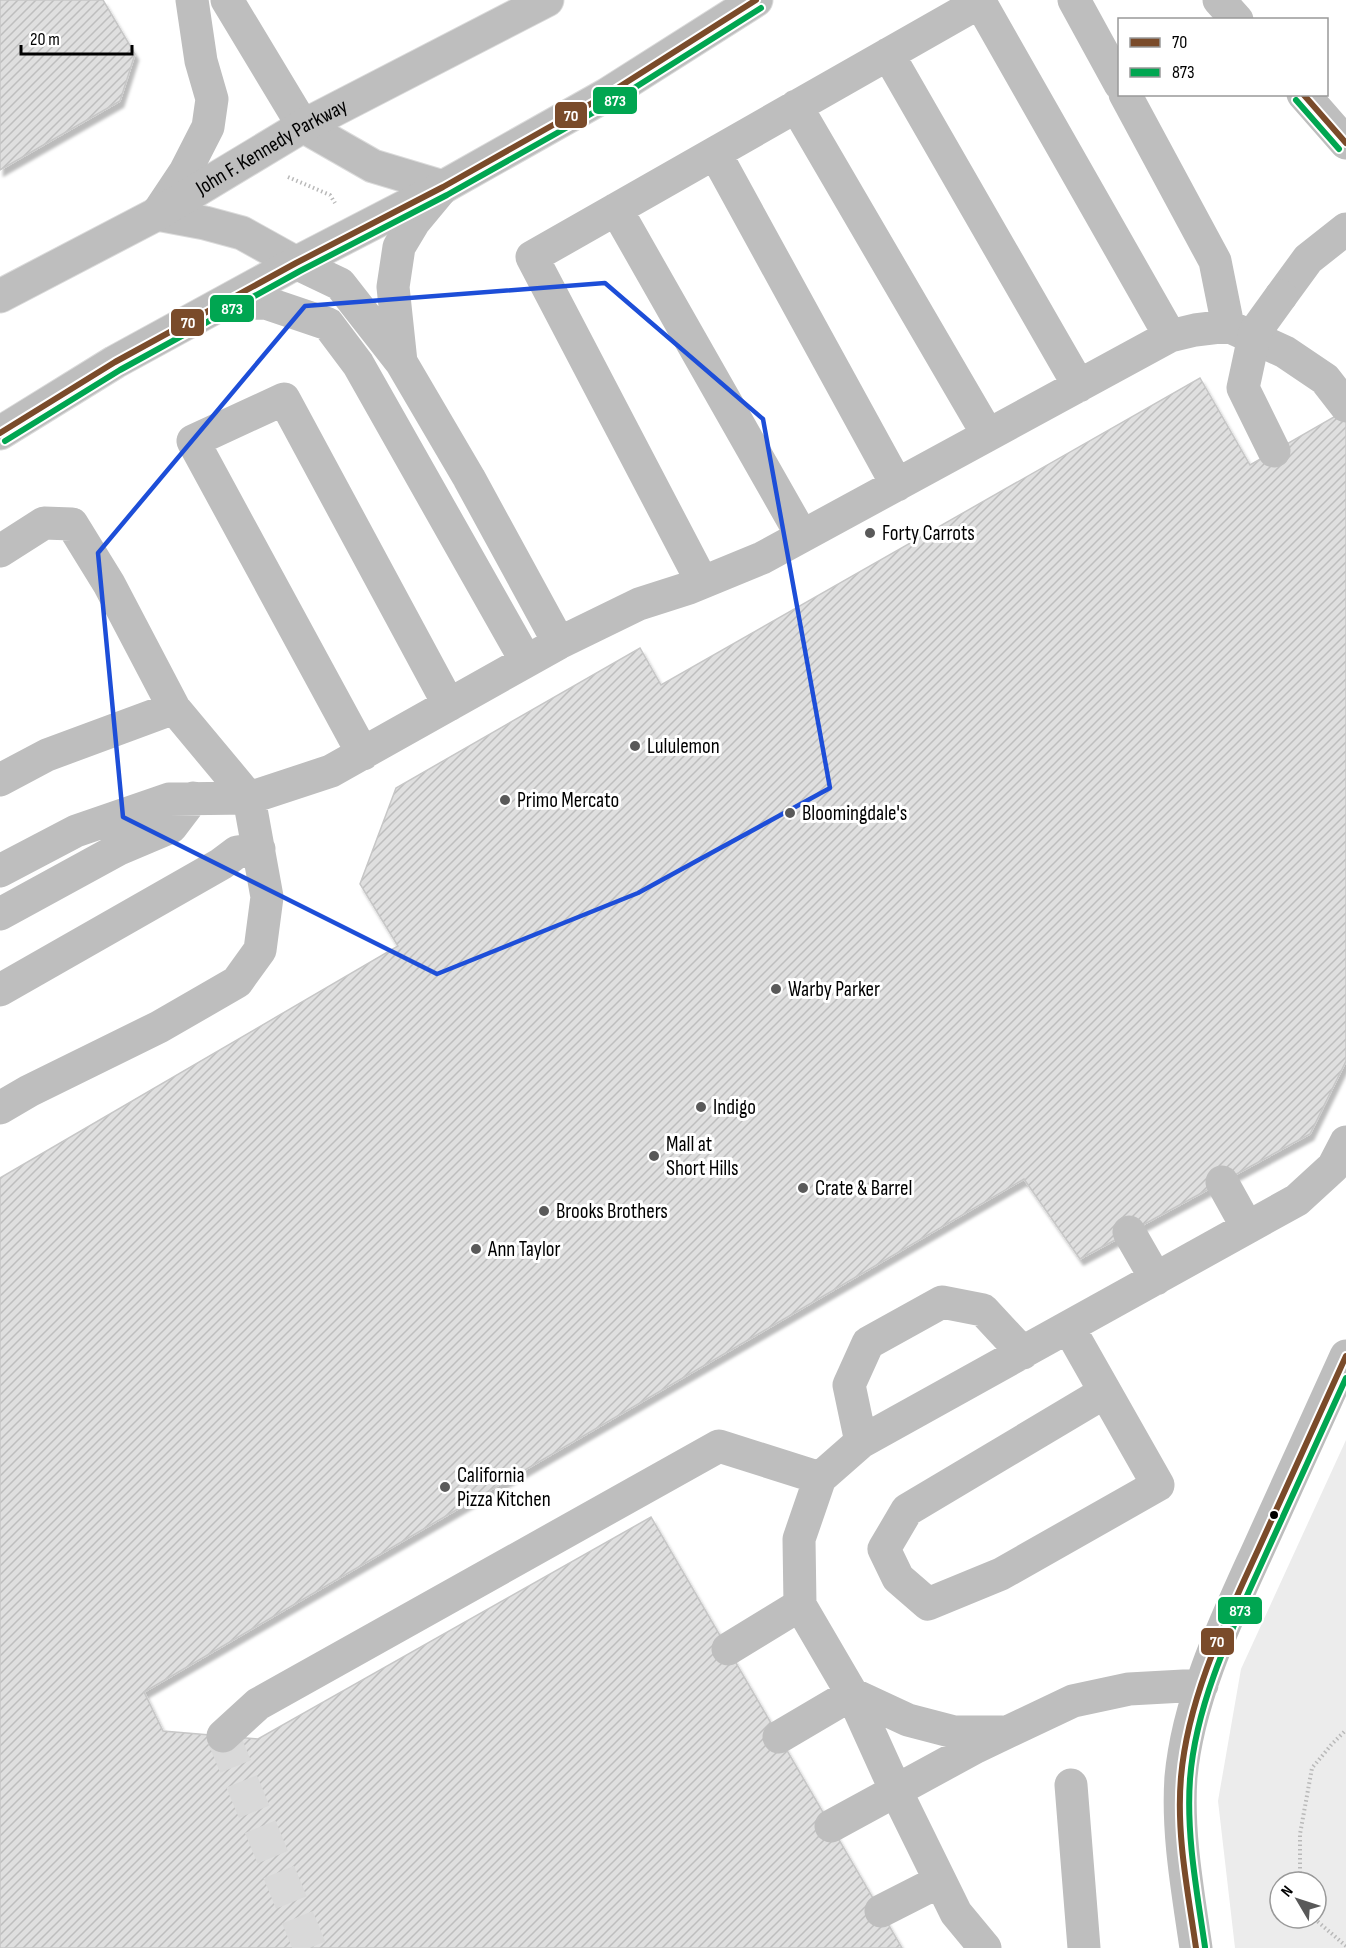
<svg xmlns="http://www.w3.org/2000/svg" width="1346" height="1948" font-family="'Sofia Sans Condensed',sans-serif">
<defs>
<pattern id="building-hatch" width="6" height="6" patternUnits="userSpaceOnUse" patternTransform="scale(1.5)"><rect width="6" height="6" fill="#dfdfdf"/><path d="M-1 1l2-2M0 6l6-6M5 7l2-2" fill="none" stroke="#bebebe"/></pattern>
<filter id="shadow"><feDropShadow dx="3.5" dy="6" stdDeviation="1.5" flood-color="#0004"/></filter>
</defs>
<rect width="100%" height="100%" fill="#fff"/>
<path fill="#ececec" fill-rule="evenodd" d="M1346 1440V1948H1235L1218 1801 1241 1669ZM1280 1882H1316V1918H1280Z"/>
<path fill="url(#building-hatch)" stroke="#c7c7c7" stroke-width="1.5" filter="url(#shadow)" d="M0 0H103L135 54 120 101 0 170Z
M1200 378 1250 465 1346 410V1061L1310 1134 1080 1259 1024 1179 144 1692 163 1731 258 1739 651 1517 902 1948H0V1178L398 946 360 884 396 788 640 648 661 685Z"/>
<g fill="none" stroke-linecap="round" stroke-linejoin="round">
<path stroke="#d9d9d9" stroke-width="33" stroke-dasharray="33 16" stroke-linecap="butt" d="M223 1736 310 1948"/>
<defs>
<g id="major">
<path d="M303 126 373 166 443 187"/>
<path d="M157 214 205 223 242 233 296 263"/>
<path id="s1" d="M0 296 157 214 303 126 547 0"/>
<path d="M0 433 115 362 296 263 443 187 608 94 756 0"/>
</g>
</defs>
<use href="#major" stroke="#dbdbdb" stroke-width="35"/>
<path stroke="#b9b9b9" stroke-width="4" stroke-dasharray="1.5 3" stroke-linecap="butt" d="M288 177 330 195 335 203
M1300 1882V1834L1312 1768 1332 1744 1346 1730
M1315 1918 1317 1921 1346 1946"/>
<path stroke="#bebebe" stroke-width="33" d="M227 0 303 126
M1074 0 1120 84
M1219 0 1237 20
M888 54 1079 386
M1125 94 1215 261 1228 326
M1303 94 1346 143
M796 106 988 435
M715 153 897 485
M616 209 802 536
M157 214 185 172 208 127 212 99 201 61 192 0
M296 263 340 284 401 362 469 478 559 643
M1281 296 1308 259 1346 229
M222 304 266 303 328 324 358 364 526 661
M1170 336 1195 330 1228 326 1285 352 1325 379 1346 406
M401 362 393 287 399 247 414 222 443 187
M0 551 44 523 72 524 109 584 174 708 249 798 267 897 260 950 237 982 159 1027 29 1091 0 1108
M363 754 193 441 284 399 449 705
M0 780 47 755 174 708
M0 871 76 831 169 799 249 798 331 771 559 643 639 604 689 588 762 558 1170 336 980 2 532 257 702 582
M0 914 119 849 171 827 193 798
M0 990 221 864 237 852 259 849
M1222 1182 1247 1227
M1129 1232 1156 1279
M1069 1328 1158 1485 1001 1574 928 1604 898 1578 884 1549 907 1510 1105 1392
M861 1442 849 1385 868 1343 942 1302 983 1310 1023 1353
M728 1649 800 1605
M223 1736 258 1704 719 1446 820 1478
M779 1737 852 1694 908 1720 954 1732H1002
M1071 1785 1084 1948
M831 1826 976 1747 1073 1701 1129 1689 1202 1685
M881 1911 940 1881
M985 1948 956 1913 896 1791 852 1694 800 1605 799 1539 820 1478 861 1442 1297 1200 1333 1167 1346 1142
M1196 1948C1188 1892 1177 1833 1181 1777 1188 1699 1226 1620 1258 1550 1287 1485 1317 1421 1346 1356"/>
<use href="#major" stroke="#bebebe" stroke-width="33"/>
<path stroke="#bebebe" stroke-width="33" d="M1274 451 1243 388 1255 332 1281 296"/>
<defs>
<path id="bus-1" d="M1303 94 1346 143
M0 433 115 362 296 263 443 187 608 94 756 0
M1196 1948C1188 1892 1176 1834 1181 1777 1188 1697 1225 1622 1258 1550 1287 1485 1317 1421 1346 1356"/>
<path id="bus-2" d="M1296 100 1339 149
M5 441 120 370 300 271 447 195 612 102 761 8
M1205 1947C1197 1892 1186 1835 1190 1779 1196 1701 1233 1627 1265 1556 1292 1497 1319 1437 1346 1378"/>
</defs>
<use href="#bus-1" stroke="#fff" stroke-width="10"/>
<use href="#bus-2" stroke="#fff" stroke-width="10"/>
<use href="#bus-1" stroke="#7a4b2a" stroke-width="6"/>
<use href="#bus-2" stroke="#00a651" stroke-width="6"/>
</g>
<path fill="none" stroke="#1d4ed8" stroke-width="4.5" stroke-linejoin="round" d="M605 283 763 419 830 788 638 893 437 974 123 817 98 553 305 306Z"/>
<g fill="#595959" stroke="#fff" stroke-width="2">
<circle cx="870" cy="533" r="6"/>
<circle cx="635" cy="746" r="6"/>
<circle cx="505" cy="800" r="6"/>
<circle cx="790" cy="813" r="6"/>
<circle cx="776" cy="989" r="6"/>
<circle cx="701" cy="1107" r="6"/>
<circle cx="654" cy="1156" r="6"/>
<circle cx="803" cy="1188" r="6"/>
<circle cx="544" cy="1211" r="6"/>
<circle cx="476" cy="1249" r="6"/>
<circle cx="445" cy="1487" r="6"/>
</g>
<circle fill="#000" stroke="#fff" stroke-width="2" cx="1274" cy="1515" r="5"/>
<g text-anchor="middle" stroke-width="6" stroke-linejoin="round" paint-order="stroke">
<g font-size="21" fill="#000" stroke="#fff">
<text dy="7" stroke="none"><textPath href="#s1" startOffset="310">John F. Kennedy Parkway</textPath></text>
</g>
<g font-size="21" fill="#000" stroke="#fff" text-anchor="start">
<text x="882" y="540">Forty Carrots</text>
<text x="647" y="753">Lululemon</text>
<text x="517" y="807">Primo Mercato</text>
<text x="802" y="820">Bloomingdale's</text>
<text x="788" y="996">Warby Parker</text>
<text x="713" y="1114">Indigo</text>
<text x="666" y="1151">Mall at<tspan x="666" dy="24">Short Hills</tspan></text>
<text x="815" y="1195">Crate &amp; Barrel</text>
<text x="556" y="1218">Brooks Brothers</text>
<text x="488" y="1256">Ann Taylor</text>
<text x="457" y="1482">California<tspan x="457" dy="24">Pizza Kitchen</tspan></text>
</g>
</g>
<g stroke="#fff" stroke-width="2">
<rect x="592" y="86" width="46" height="29" rx="6" fill="#00a651"/>
<rect x="554" y="101" width="34" height="28" rx="6" fill="#7a4b2a"/>
<rect x="209" y="294" width="46" height="29" rx="6" fill="#00a651"/>
<rect x="170" y="308" width="35" height="29" rx="6" fill="#7a4b2a"/>
<rect x="1217" y="1596" width="46" height="29" rx="6" fill="#00a651"/>
<rect x="1200" y="1627" width="35" height="29" rx="6" fill="#7a4b2a"/>
</g>
<g font-size="16" text-anchor="middle" font-weight="bold" fill="#fff">
<text x="615" y="106">873</text>
<text x="571" y="121">70</text>
<text x="232" y="314">873</text>
<text x="188" y="328">70</text>
<text x="1240" y="1616">873</text>
<text x="1217" y="1647">70</text>
</g>
<rect x="1118" y="18" width="210" height="78" fill="#ffffff" stroke="#999999" stroke-width="1.5"/>
<rect x="1130" y="38" width="30" height="9" fill="#7a4b2a" stroke="#999999" stroke-width="1.5"/>
<text x="1172" y="48" font-size="18" fill="#000000">70</text>
<rect x="1130" y="68" width="30" height="9" fill="#00a651" stroke="#999999" stroke-width="1.5"/>
<text x="1172" y="78" font-size="18" fill="#000000">873</text>
<g transform="translate(1298 1900) rotate(309)"><circle r="28" fill="#ffffff" stroke="#999999" stroke-width="1.5"/>
<path d="M0-4.5L10 22L0 15L-10 22Z" fill="#595959"/>
<text y="-9" font-size="16" font-weight="bold" text-anchor="middle" fill="#000000">N</text>
</g>
<path d="M21 45v9h111v-9" fill="none" stroke="#000000" stroke-width="3"/>
<text x="30" y="45" font-size="18" fill="#000000" stroke="#ffffff" stroke-width="4.5" paint-order="stroke">20 m</text>
</svg>
